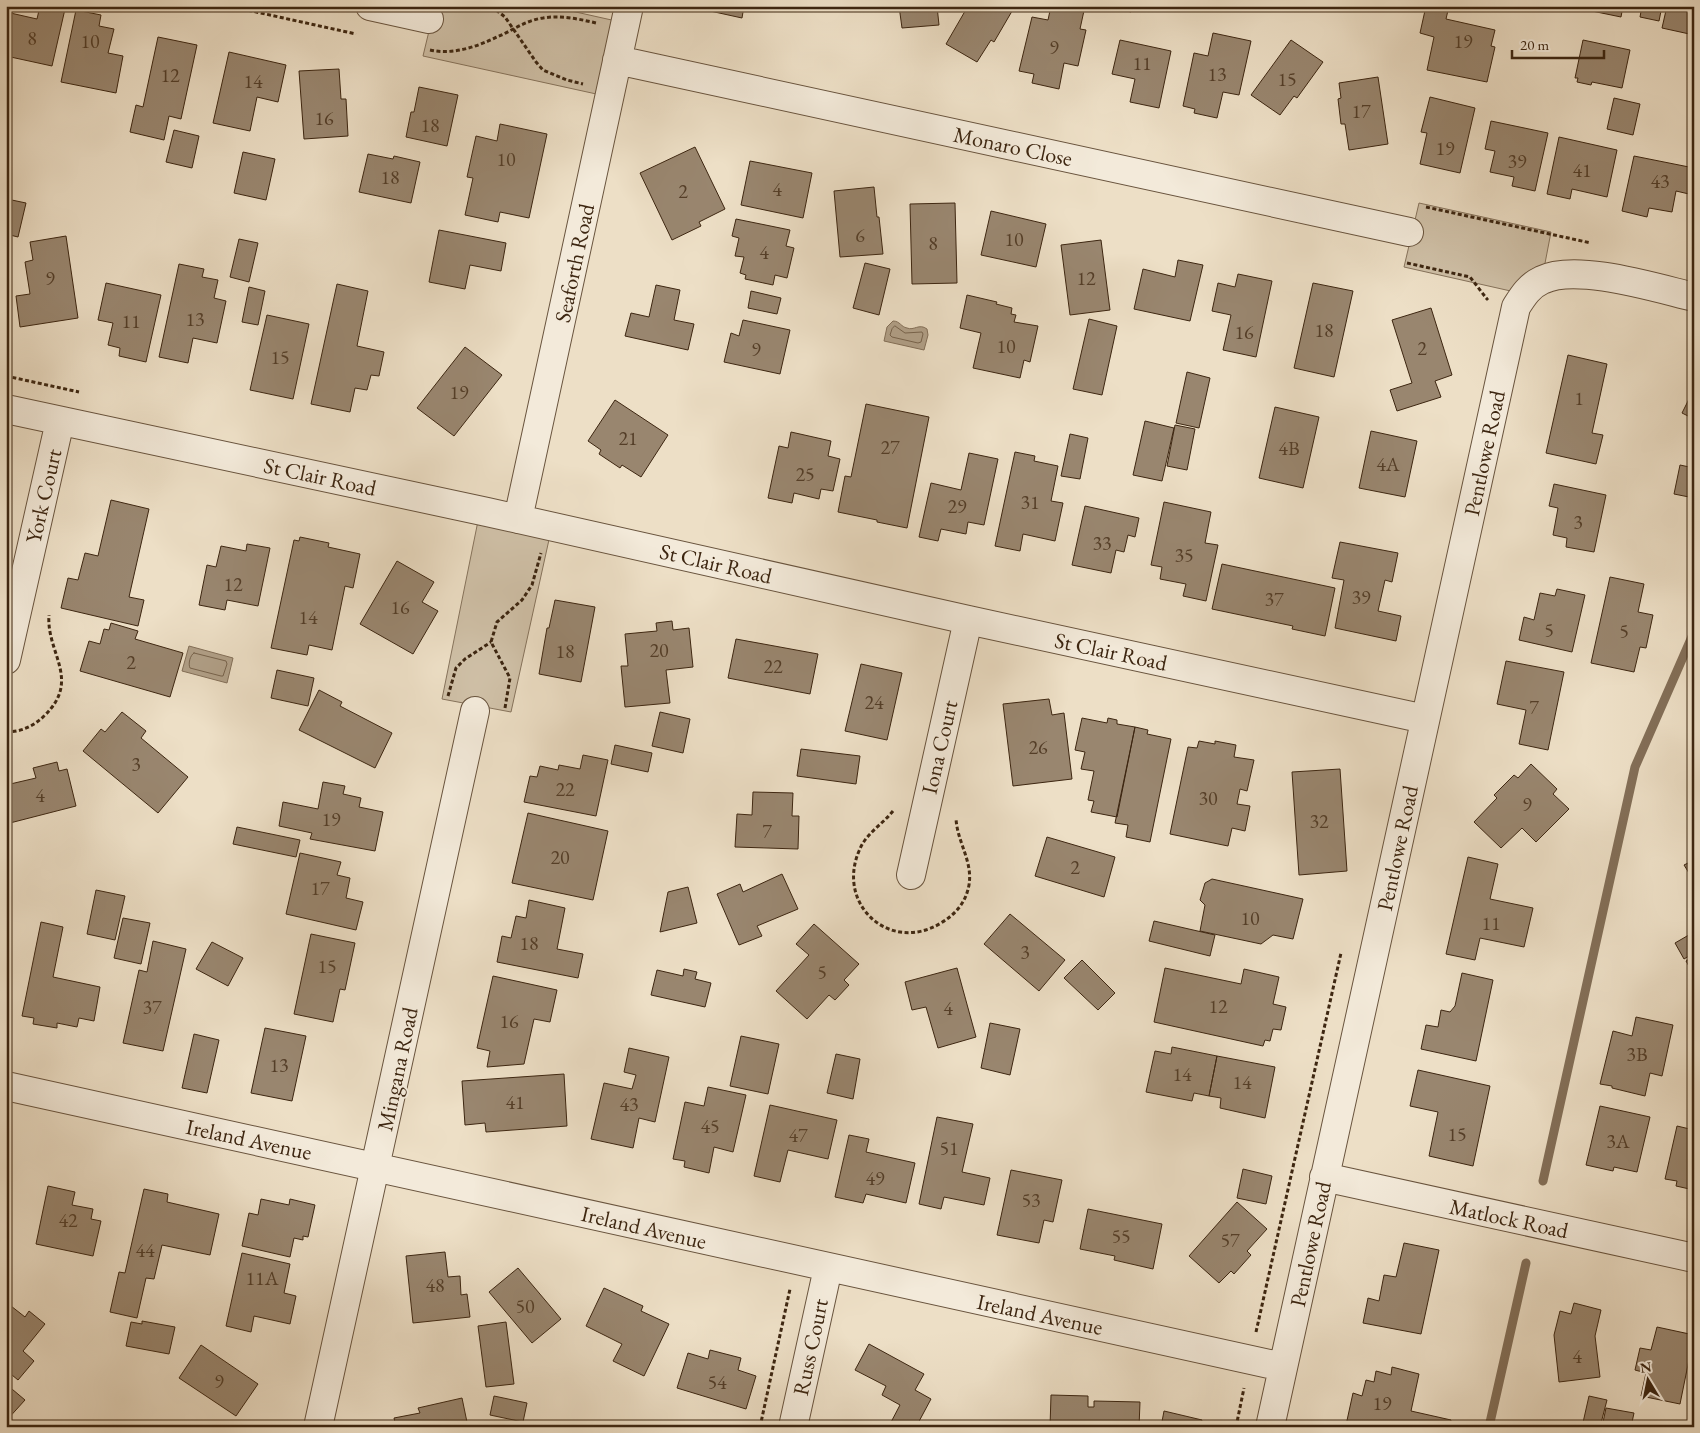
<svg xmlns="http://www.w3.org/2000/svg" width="1700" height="1433" font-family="'EB Garamond',serif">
<rect width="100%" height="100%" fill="#eddfc6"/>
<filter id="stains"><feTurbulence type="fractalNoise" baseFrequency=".004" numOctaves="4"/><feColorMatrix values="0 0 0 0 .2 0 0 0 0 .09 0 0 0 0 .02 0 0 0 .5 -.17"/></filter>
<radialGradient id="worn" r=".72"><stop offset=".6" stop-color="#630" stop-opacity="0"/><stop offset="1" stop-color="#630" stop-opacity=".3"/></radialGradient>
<path fill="#cfc0a7" stroke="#86735c" d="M435 6H549L625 23 610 97 423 56Z
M1419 203 1551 232 1542 279 1524 294 1404 267Z
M480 511 552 526 511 712 442 699Z"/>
<path fill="#b1a088" stroke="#836f58" d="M893 321C900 321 901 327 907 328 914 331 919 323 927 329L928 335 924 350 884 341 887 327Z
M189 646 233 658 227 683 182 671Z"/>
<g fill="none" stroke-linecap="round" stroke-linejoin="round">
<path stroke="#77634c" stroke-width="1" d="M895 326 905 333 922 332 923 334 921 342 918 343 892 337 890 335 892 329Z
M194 653 226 661 227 664 223 676H221L190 668C188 664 190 655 194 653Z"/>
<path stroke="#836f58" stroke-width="9" d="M1543 1181 1635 767 1694 632
M1489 1427 1526 1263"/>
</g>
<path fill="#99866f" stroke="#3d2611" d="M40 6H52L65 9 52 66 6 56V12L37 19Z
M701 6H744L742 18 701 9Z
M899 6H937L939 25 902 28Z
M968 6H1015L994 42 991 40 977 62 946 44Z
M1051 6H1085L1080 29 1086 30 1078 66 1064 63 1059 89 1032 83 1034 74 1019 71 1032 17 1048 20Z
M1107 6H1132L1131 12Z
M1316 6H1333L1332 10Z
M1426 6H1449L1446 19 1495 30 1491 46 1495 47 1487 82 1427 70 1434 37 1420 33Z
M1588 6H1623L1621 17 1587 10Z
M1642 6H1662L1659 21 1640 17Z
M1667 6H1694V35L1662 28Z
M76 10 101 15 99 26 114 29 108 53 123 56 116 93 61 82Z
M1213 33 1251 41 1239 95 1223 92 1217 118 1194 113 1195 109 1183 106 1194 53 1208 56Z
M158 37 197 45 181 119 169 116 164 140 130 132 136 105 143 107Z
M1120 40 1171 51 1159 108 1130 102 1135 79 1112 74Z
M1291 40 1323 62 1297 98 1294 96 1280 115 1251 95Z
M1583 40 1630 50 1622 88 1592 82 1591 85 1577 82 1578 78H1575Z
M229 52 286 65 278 102 257 97 250 131 213 123Z
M339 69 341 99H346L348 136 304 139 299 71Z
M1378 77 1388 144 1349 150 1345 124H1341L1338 99 1341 98 1339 83Z
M419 87 458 95 447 146 406 137 411 112H414Z
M1430 97 1475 108 1460 173 1420 164 1427 133 1421 132Z
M1614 98 1640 104 1633 135 1607 129Z
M1491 121 1548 133 1535 191 1512 186 1514 177 1490 172 1495 151 1485 149Z
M500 124 547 134 529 218 500 212 498 222 465 215 473 178 467 177 476 136 497 141Z
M174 130 199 136 192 168 166 162Z
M1559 137 1617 150 1607 197 1572 189 1570 199 1547 194Z
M695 147 725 209 699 222 701 226 672 240 640 173Z
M243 152 275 159 266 200 234 193Z
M368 154 393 159 394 156 420 162 411 203 359 192Z
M1634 156 1694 168 1689 194 1676 191 1672 212 1649 208 1647 217 1622 211Z
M750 161 812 173 803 218 741 205Z
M874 187 877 217H879L883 254 840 257 834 191Z
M7 199 26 203 18 237 6 234Z
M955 203 957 283 912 284 910 204Z
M991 211 1046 224 1036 267 981 255Z
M736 219 790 230 786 246 794 248 787 278 775 275 773 285 745 279 746 275 740 273 744 257 735 256 739 238 732 236Z
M439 230 506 243 501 271 470 265 465 289 429 282Z
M66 236 78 318 20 327 16 296 30 294 25 262 33 260 30 242Z
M239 239 258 243 249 282 230 277Z
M1101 240 1110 310 1070 315 1061 245Z
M1178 260 1203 265 1190 321 1134 309 1143 269 1175 277Z
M865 263 890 269 879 315 853 308Z
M179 264 204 269 202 277 218 280 214 298 226 301 217 343 193 338 188 363 159 357Z
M1238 274 1272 281 1256 357 1223 350 1231 315 1212 311 1218 283 1235 287Z
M106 283 161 295 146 362 119 356 120 348 108 345 113 323 98 320Z
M1313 283 1353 291 1334 377 1294 368Z
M337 284 368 291 357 346 384 352 379 376 371 375 367 390 355 388 350 412 311 404Z
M656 285 680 290 674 320 694 324 688 350 625 336 631 313 649 317Z
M249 287 265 291 258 325 242 322Z
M751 291 781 298 777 314 748 308Z
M967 295 997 302 996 304 1012 308 1011 314 1016 315 1014 322 1038 326 1030 362 1024 360 1020 378 973 368 981 333 960 328Z
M1431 308 1452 375 1435 381 1441 397 1397 411 1390 390 1412 383 1392 320Z
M267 315 309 324 293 399 250 390Z
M1089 319 1117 326 1102 395 1073 389Z
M743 320 790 330 780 374 724 362 731 333 739 336Z
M465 347 502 375 454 436 417 408Z
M1568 355 1607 364 1592 433 1603 435 1596 464 1546 453Z
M1187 372 1210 378 1199 428 1176 423Z
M1694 389V419L1682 413Z
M615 400 668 435 641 477 622 465 620 468 599 454 601 450 588 441Z
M866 404 929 417 907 528 877 522V520L838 512 845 476 851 477Z
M1275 407 1319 417 1303 488 1259 478Z
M1145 421 1174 428 1162 481 1133 475Z
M1175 425 1195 429 1187 470 1167 466Z
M1371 431 1417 441 1405 497 1359 488Z
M791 432 831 441 828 456 840 459 833 491 821 489 819 499 794 493 792 503 768 498 779 446 788 448Z
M1070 434 1088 438 1080 479 1061 476Z
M1015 452 1035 456 1034 461 1058 466 1051 501 1063 503 1055 541 1023 534 1020 551 995 546Z
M969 453 998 459 984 525 968 522 966 534 941 529 938 541 919 537 931 483 961 490Z
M1680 465 1694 468V498L1674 494Z
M1554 484 1606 495 1594 552 1566 547 1567 538 1553 535 1558 508 1549 506Z
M111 500 149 509 129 597 144 600 138 626 61 608 68 578 78 580 85 553 98 556Z
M1164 502 1211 512 1205 543 1218 545 1206 601 1183 596 1186 584 1160 579 1162 567 1151 565Z
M1085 506 1139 518 1135 537 1128 535 1124 552 1116 550 1111 573 1072 565Z
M300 537 329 543 328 547 360 554 353 588 345 586 332 650 309 645 307 655 271 648 294 540 299 541Z
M1340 542 1398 553 1392 582 1385 580 1378 611 1401 616 1396 641 1335 628 1344 580 1332 578Z
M247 544 270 548 258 606 227 600 225 610 199 605 207 565 216 567 221 546 246 551Z
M397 561 434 582 422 602 438 611 413 654 360 624Z
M1222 564 1335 588 1325 636 1292 629 1293 626 1212 609Z
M1610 577 1644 584 1638 612 1653 615 1646 648 1640 647 1634 672 1591 663Z
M1557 589 1585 595 1572 652 1519 640 1524 617 1534 620 1540 593 1555 596Z
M555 600 595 607 581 682 539 674 547 628H549Z
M672 621 673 630 689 628 693 667 666 670 670 703 625 707 621 666H628L625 634 657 631 656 623Z
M111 623 138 631 135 639 183 653 170 697 80 671 89 641 100 644 104 629 109 630Z
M736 639 818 654 810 694 728 678Z
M1506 661 1564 672 1548 750 1519 744 1526 710 1497 704Z
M861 664 902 673 887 740 845 731Z
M277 670 314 678 308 706 271 698Z
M319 690 342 702 340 706 392 733 375 768 299 730Z
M1049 699 1052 715 1064 713 1072 779 1013 786 1003 704Z
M122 712 146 731 141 738 188 777 158 813 83 751 101 729 105 732Z
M660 712 690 719 683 753 652 746Z
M1082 718 1107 723 1108 718 1117 720V724L1135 727 1117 817 1091 812 1094 801 1088 800 1094 771 1081 769 1085 752 1075 750Z
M1135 727 1148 730 1147 734 1171 739 1150 842 1126 837 1128 825 1115 823Z
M1199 741 1215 744V741L1236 745 1234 757 1254 760 1247 791 1240 789 1237 804 1250 806 1245 831 1232 828 1228 846 1170 834 1188 747 1197 748Z
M615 745 652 753 648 772 611 764Z
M801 749 860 756 856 784 797 776Z
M583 755 608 760 596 816 524 802 530 776 537 777 540 766 558 770 559 765 580 769Z
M57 762 59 771 67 769 76 806 6 824V785L36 778 33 768Z
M1531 764 1557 789 1553 794 1569 809 1536 842 1522 828 1501 848 1474 822 1497 798 1494 795 1514 775 1518 778Z
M1340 769 1347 871 1299 875 1292 772Z
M323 782 345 786 343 794 361 798 359 807 383 812 375 851 310 839 312 833 279 826 283 802 318 809Z
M753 792 793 793 792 816H799L798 849 735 847 737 814 752 815Z
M528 813 608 831 593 900 512 883Z
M237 827 300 840 296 857 233 844Z
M1047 837 1115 857 1104 897 1035 876Z
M300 853 341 862 337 875 350 878 346 898 363 902 356 930 286 914Z
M1468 857 1498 864 1490 899 1533 908 1524 947 1480 938 1475 960 1446 954Z
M1694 860V881L1684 865Z
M782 874 798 909 757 926 762 936 739 945 717 894 740 884 743 892Z
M1212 879 1303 899 1293 939 1273 935 1261 944 1200 931 1205 905 1200 900 1205 883Z
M688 887 697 923 660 932 668 892Z
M96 890 125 896 115 940 87 934Z
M529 900 565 908 557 949 583 954 578 978 497 962 502 936 511 938 516 916 526 918Z
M1010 914 1065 960 1039 991 984 944Z
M123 918 150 923 141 964 114 958Z
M1154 921 1215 935 1210 956 1149 941Z
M41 922 63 927 53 977 100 987 94 1021 79 1018 77 1027 57 1023V1028L33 1024 34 1018 22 1016Z
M814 924 859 964 844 980 849 985 835 1000 829 995 807 1019 776 991 809 955 796 944Z
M1694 932V953L1684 959 1675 943Z
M311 934 355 943 345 990 340 989 333 1022 294 1014Z
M153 941 186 949 163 1051 123 1043 139 970 147 972Z
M212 942 243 958 228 986 196 969Z
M1694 956V975L1686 961Z
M1082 960 1115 993 1098 1010 1064 978Z
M957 968 976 1037 938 1048 926 1007 912 1010 905 982Z
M1165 968 1241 984 1244 969 1279 977 1273 1004 1286 1007 1281 1030 1273 1029 1270 1041 1265 1040 1263 1046 1154 1022Z
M684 969 697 972 695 979 711 983 705 1007 651 995 657 970 683 976Z
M1462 973 1493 980 1476 1061 1421 1049 1426 1025 1438 1027 1441 1010 1450 1012 1455 1006Z
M6 975 8 1008H6Z
M493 976 557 990 550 1022 534 1019 524 1064 487 1067 490 1051 477 1048Z
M1636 1017 1673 1025 1662 1076 1650 1073 1645 1096 1612 1088V1086L1600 1084 1613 1031 1632 1036Z
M990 1023 1020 1029 1010 1075 981 1068Z
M265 1028 306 1036 292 1101 251 1093Z
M194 1034 219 1040 207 1093 182 1088Z
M741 1036 779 1044 768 1094 730 1086Z
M1172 1047 1217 1056 1209 1096 1194 1093 1192 1101 1146 1092 1155 1051 1171 1054Z
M629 1048 669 1057 655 1122 639 1118 633 1148 591 1139 604 1083 632 1089 636 1075 624 1072Z
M836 1054 860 1059 853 1099 827 1093Z
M1217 1056 1275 1067 1265 1118 1220 1108 1221 1098 1209 1096Z
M1418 1070 1490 1086 1473 1166 1429 1156 1438 1112 1410 1106Z
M564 1074 567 1126 486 1132 485 1123 465 1125 462 1081Z
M708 1087 746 1095 733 1152 714 1147 709 1173 684 1167 685 1161 673 1159 685 1102 704 1106Z
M770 1105 837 1120 828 1159 788 1150 780 1182 754 1176Z
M1600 1106 1650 1117 1637 1172 1614 1167 1613 1171 1586 1165Z
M937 1117 973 1124 962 1172 990 1178 984 1205 944 1197 941 1209 919 1204Z
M1677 1126 1694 1130V1190L1676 1186 1677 1181 1665 1179Z
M849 1135 869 1139 866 1152 915 1163 906 1203 866 1194 863 1203 835 1197Z
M1243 1169 1272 1176 1266 1204 1237 1198Z
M1011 1170 1062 1180 1053 1222 1044 1220 1039 1243 997 1235Z
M48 1186 75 1192 72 1205 93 1209 91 1219 101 1221 93 1256 36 1244Z
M144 1189 168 1194 167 1202 219 1214 210 1255 162 1245 154 1279 146 1278 137 1318 110 1312 119 1272 125 1273Z
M261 1199 289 1205 290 1199 315 1205 308 1237 303 1236V1240L294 1238 290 1257 242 1246 249 1213 258 1215Z
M1237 1202 1267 1229 1247 1251 1251 1255 1234 1274 1231 1271 1219 1283 1189 1256Z
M1088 1209 1162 1224 1153 1269 1114 1260 1115 1256 1080 1249Z
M1404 1243 1439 1250 1421 1334 1363 1323 1368 1298 1379 1301 1384 1275 1396 1277Z
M445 1252 448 1277 460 1276 461 1295 467 1294 470 1317 413 1323 406 1256Z
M242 1253 290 1264 284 1293 296 1296 290 1324 254 1316 251 1332 226 1326Z
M518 1268 561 1319 532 1343 489 1292Z
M604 1288 643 1306 641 1311 669 1324 644 1376 613 1361 622 1344 586 1326Z
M1574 1303 1601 1310 1595 1336 1600 1377 1559 1382 1554 1335 1560 1311 1571 1314Z
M11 1306 25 1317 29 1311 45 1324 23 1351 34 1361 18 1380 6 1370V1311Z
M142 1321 175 1327 169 1354 126 1346 131 1322 142 1324Z
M506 1322 514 1384 486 1387 478 1326Z
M1657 1327 1694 1335 1680 1404 1641 1396 1646 1373 1635 1370 1640 1348 1651 1350Z
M869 1344 924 1374 915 1390 931 1399 916 1427 889 1426 900 1405 882 1395 886 1386 855 1370Z
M201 1345 258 1384 236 1416 179 1378Z
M710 1350 741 1358 738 1370 756 1376 746 1409 677 1388 688 1353 708 1359Z
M1392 1367 1419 1374 1411 1411 1451 1420 1450 1427H1353L1346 1425 1353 1393 1362 1396 1366 1380 1374 1382 1376 1371 1391 1375Z
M6 1384 25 1400 6 1421Z
M1051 1395 1088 1396V1407H1094V1401L1140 1402 1139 1427H1050Z
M494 1396 527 1403 523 1422 490 1415Z
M1589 1396 1607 1400 1600 1427H1582Z
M462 1398 468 1427H396L394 1418 420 1413 418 1408Z
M1606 1408 1634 1413 1631 1427H1602Z
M1164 1411 1202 1420 1200 1427H1161Z
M185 1424 201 1427H184Z"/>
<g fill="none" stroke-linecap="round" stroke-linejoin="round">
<defs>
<path id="minor" d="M370 6 429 19
M617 60 1409 232
M6 409 487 512 968 620 1425 719
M518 519 629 6
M6 660 60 421
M911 875 968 620
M6 1086 1283 1367
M1324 1177 1694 1258
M318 1427 475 711
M793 1427 828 1268
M1270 1427 1516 307C1523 296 1529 286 1542 280 1576 263 1656 288 1694 297"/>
</defs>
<use href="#minor" stroke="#69543e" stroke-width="30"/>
<path stroke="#3d2611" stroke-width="3" stroke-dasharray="4 2.5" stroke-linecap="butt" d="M229 6 356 34
M491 6 505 17 536 62 543 70 567 80 583 84
M430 50C453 55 476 47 497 37 512 31 526 20 543 18 561 15 579 19 596 23
M1426 207 1591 243
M1407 263 1470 277 1487 299 1488 298
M6 376 79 392
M448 696 456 668 465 659 491 642
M505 708 510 678 491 642 497 622 522 600 532 585 541 553
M6 732C21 732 34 726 44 716 82 680 46 653 49 615
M893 811C882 825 866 833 859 851 836 905 890 954 941 923 956 914 966 902 969 885 973 861 957 842 956 818
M1256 1332 1341 953
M760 1427 790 1289
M1236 1427 1244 1388"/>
<use href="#minor" stroke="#f3eada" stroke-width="28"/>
</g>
<g text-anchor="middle" stroke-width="4" stroke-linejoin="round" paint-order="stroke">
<g font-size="20" fill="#543e28">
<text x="32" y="45">8</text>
<text x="90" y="48">10</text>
<text x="1463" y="48">19</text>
<text x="1054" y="54">9</text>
<text x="1142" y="70">11</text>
<text x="1217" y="81">13</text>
<text x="170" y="82">12</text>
<text x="1287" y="86">15</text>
<text x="253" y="88">14</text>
<text x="1361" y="118">17</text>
<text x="324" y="125">16</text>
<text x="430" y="132">18</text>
<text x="1445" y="155">19</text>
<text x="506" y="166">10</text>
<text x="1517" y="168">39</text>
<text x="1582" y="177">41</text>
<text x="390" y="184">18</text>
<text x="1660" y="188">43</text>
<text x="777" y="196">4</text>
<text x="683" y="198">2</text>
<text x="860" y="242">6</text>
<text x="1014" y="246">10</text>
<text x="933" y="250">8</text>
<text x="764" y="259">4</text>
<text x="50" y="285">9</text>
<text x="1086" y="285">12</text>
<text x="195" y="326">13</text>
<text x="131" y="328">11</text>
<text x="1324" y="337">18</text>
<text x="1244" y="339">16</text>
<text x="1006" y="353">10</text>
<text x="1422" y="355">2</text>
<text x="756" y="356">9</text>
<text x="280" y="364">15</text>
<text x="459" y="399">19</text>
<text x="1579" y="405">1</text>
<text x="628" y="445">21</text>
<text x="890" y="454">27</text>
<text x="1289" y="455">4B</text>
<text x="1388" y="471">4A</text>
<text x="805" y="481">25</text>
<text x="1030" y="509">31</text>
<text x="957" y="513">29</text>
<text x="1578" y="529">3</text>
<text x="1102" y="550">33</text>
<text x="1184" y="562">35</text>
<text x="233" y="591">12</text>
<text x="1361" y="604">39</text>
<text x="1274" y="606">37</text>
<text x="400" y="614">16</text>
<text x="308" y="624">14</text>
<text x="1549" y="637">5</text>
<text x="1624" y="638">5</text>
<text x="659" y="657">20</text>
<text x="565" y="658">18</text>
<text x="131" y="669">2</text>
<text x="773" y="673">22</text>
<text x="874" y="709">24</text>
<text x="1534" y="714">7</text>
<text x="1038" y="754">26</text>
<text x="136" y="771">3</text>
<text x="565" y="796">22</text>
<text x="40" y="802">4</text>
<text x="1208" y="805">30</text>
<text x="1527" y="811">9</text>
<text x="331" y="826">19</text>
<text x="1319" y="828">32</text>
<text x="767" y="838">7</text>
<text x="560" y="864">20</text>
<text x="1075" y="874">2</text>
<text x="320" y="895">17</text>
<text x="1250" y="925">10</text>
<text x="1491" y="930">11</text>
<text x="529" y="950">18</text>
<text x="1025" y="959">3</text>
<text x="327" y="973">15</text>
<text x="822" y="979">5</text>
<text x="1218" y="1013">12</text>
<text x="152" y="1014">37</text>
<text x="948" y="1015">4</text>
<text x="509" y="1028">16</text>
<text x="1637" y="1061">3B</text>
<text x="279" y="1072">13</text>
<text x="1182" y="1081">14</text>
<text x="1242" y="1089">14</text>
<text x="515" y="1109">41</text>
<text x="629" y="1111">43</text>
<text x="710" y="1133">45</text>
<text x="1457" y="1141">15</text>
<text x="798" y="1142">47</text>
<text x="1618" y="1148">3A</text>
<text x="949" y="1155">51</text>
<text x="875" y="1185">49</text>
<text x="1031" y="1207">53</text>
<text x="68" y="1227">42</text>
<text x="1121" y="1243">55</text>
<text x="1230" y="1247">57</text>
<text x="145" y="1257">44</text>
<text x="262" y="1285">11A</text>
<text x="435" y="1292">48</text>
<text x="525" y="1313">50</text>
<text x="1577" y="1363">4</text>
<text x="219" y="1388">9</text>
<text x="717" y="1389">54</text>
<text x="1382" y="1410">19</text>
</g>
<g font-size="22" fill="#3d2611" stroke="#f3eada">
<text transform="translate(1013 146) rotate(12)" y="8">Monaro Close</text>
<text transform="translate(574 263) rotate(-78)" y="8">Seaforth Road</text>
<text transform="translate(1484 453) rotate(-78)" y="8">Pentlowe Road</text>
<text transform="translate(320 476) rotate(12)" y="8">St Clair Road</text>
<text transform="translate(43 496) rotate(-77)" y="8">York Court</text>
<text transform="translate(716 563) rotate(13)" y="8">St Clair Road</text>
<text transform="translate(1111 651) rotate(12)" y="8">St Clair Road</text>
<text transform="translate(939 747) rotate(-77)" y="8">Iona Court</text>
<text transform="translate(1397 848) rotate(-78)" y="8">Pentlowe Road</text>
<text transform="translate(397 1069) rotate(-78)" y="8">Mingana Road</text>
<text transform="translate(249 1139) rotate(12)" y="8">Ireland Avenue</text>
<text transform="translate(1509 1218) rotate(12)" y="8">Matlock Road</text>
<text transform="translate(644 1227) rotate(13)" y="8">Ireland Avenue</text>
<text transform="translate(1310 1244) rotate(-78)" y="8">Pentlowe Road</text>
<text transform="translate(1040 1314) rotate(12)" y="8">Ireland Avenue</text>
<text transform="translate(810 1347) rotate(-78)" y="8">Russ Court</text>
</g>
</g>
<rect width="1700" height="1433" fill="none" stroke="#eddfc6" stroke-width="25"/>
<rect x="8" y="8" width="1685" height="1418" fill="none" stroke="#3d2611" stroke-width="2.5"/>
<rect x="12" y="12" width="1675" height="1408" fill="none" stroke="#3d2611"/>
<g transform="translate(1648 1380) rotate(350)" stroke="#f3eada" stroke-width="4" paint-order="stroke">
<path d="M0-4L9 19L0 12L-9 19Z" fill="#3d2611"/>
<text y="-8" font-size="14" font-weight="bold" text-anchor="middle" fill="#3d2611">N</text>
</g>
<path d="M1512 50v8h92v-8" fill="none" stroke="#3d2611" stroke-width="2.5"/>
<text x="1520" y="50" font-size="15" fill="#3d2611" stroke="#f3eada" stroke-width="4" paint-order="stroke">20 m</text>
<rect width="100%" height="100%" filter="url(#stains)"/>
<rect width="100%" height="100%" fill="url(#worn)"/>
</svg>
